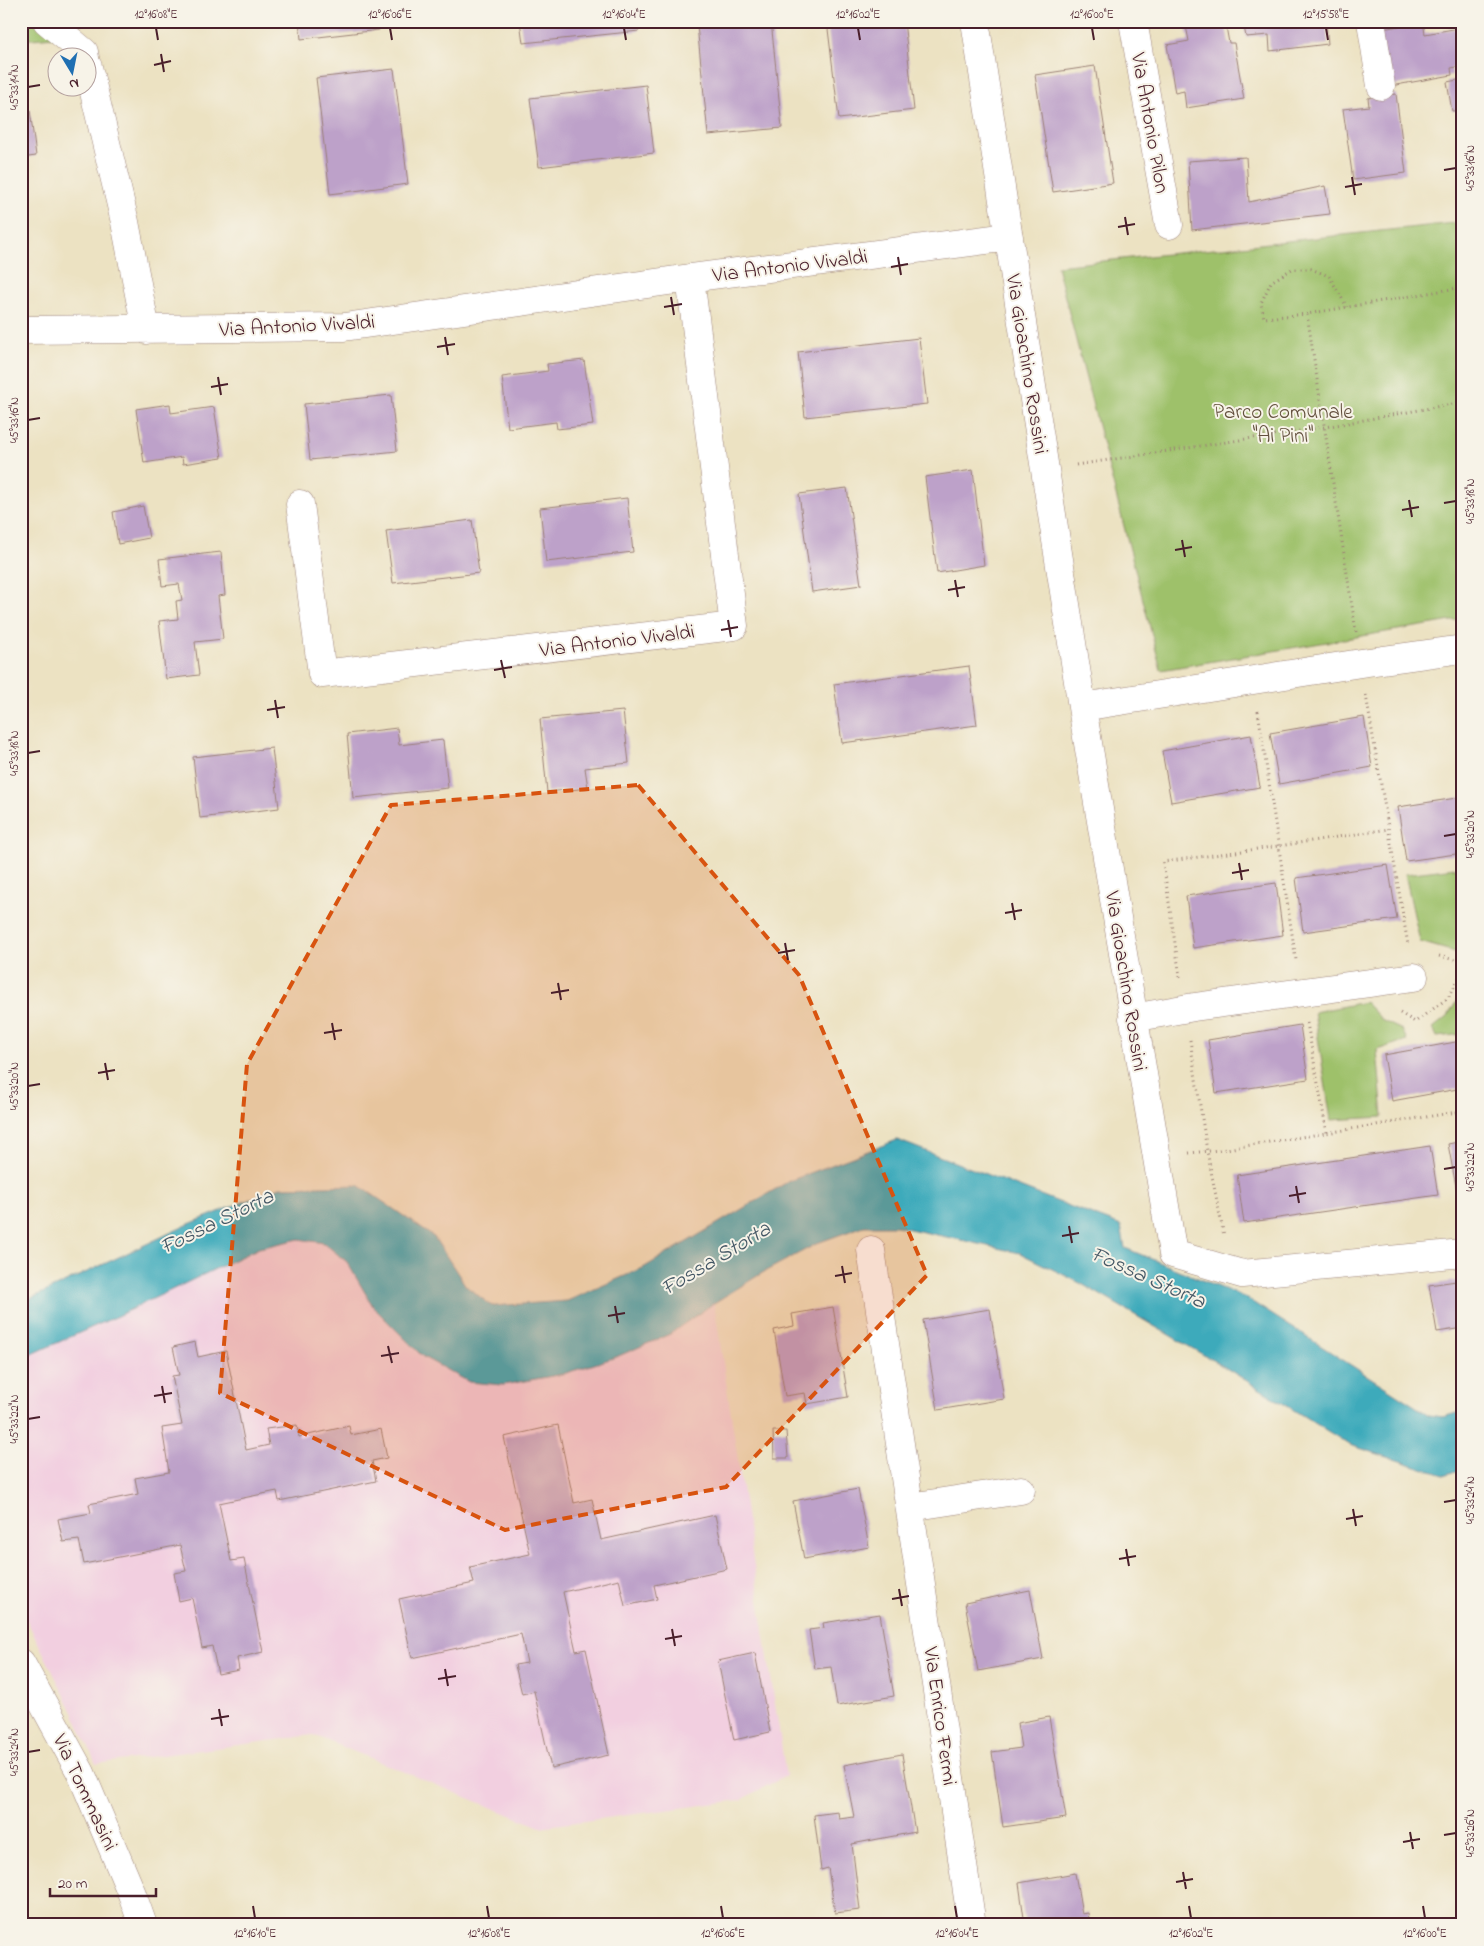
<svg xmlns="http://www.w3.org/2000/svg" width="1484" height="1946" font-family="'Indie Flower',sans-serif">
<rect width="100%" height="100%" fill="#f7f3e8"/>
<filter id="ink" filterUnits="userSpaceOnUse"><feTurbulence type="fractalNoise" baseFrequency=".02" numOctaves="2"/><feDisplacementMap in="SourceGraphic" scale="10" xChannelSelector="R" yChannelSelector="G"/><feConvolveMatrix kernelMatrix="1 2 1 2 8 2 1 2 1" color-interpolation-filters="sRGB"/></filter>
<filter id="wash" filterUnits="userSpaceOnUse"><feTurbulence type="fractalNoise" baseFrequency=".0096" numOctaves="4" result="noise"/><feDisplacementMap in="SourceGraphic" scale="20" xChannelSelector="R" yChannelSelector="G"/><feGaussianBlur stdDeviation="1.12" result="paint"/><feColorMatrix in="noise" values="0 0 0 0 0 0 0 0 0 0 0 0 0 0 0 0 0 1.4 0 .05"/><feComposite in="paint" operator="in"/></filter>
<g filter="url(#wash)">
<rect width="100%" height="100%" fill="#ece2c2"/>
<path fill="#f2cfe0" d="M299 1239 324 1243 347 1262 374 1308 423 1357 473 1383 503 1385 563 1374 616 1357 670 1334 714 1303 786 1776 740 1800 540 1827 313 1735 96 1764 73 1712 21 1609V1359L115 1317 259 1248Z"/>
<path fill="#9ec16b" stroke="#74704b" d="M21 21H61L64 36 21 40Z
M1463 222V619L1161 670 1057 266Z
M1463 867V954H1462L1420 942 1405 874Z
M1463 990V1034L1437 1037 1433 1028 1448 1016Z
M1365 1002 1383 1021 1402 1030 1407 1040 1377 1050 1383 1117 1331 1120 1314 1012Z"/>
<path fill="#3caabb" stroke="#436473" d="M897 1140 1121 1226 1125 1248 1246 1298 1429 1415 1443 1417 1463 1411V1469L1444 1475 1350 1445 1226 1368 1080 1283 1020 1253 896 1226H864L820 1242 764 1272 714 1303 670 1334 616 1357 563 1374 503 1385 469 1382 423 1357 374 1308 347 1262 324 1243 299 1239 259 1248 115 1317 21 1359V1303L189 1224 280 1187 359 1185 434 1237 466 1286 492 1306 567 1301 643 1268 789 1181Z"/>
<g id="blocks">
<path fill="#bda1c9" d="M299 21H378L379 30 301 39Z
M520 21H638L639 31 523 43Z
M735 21H771L782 128 708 135 697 25Z
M827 21H904L914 110 839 119Z
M1185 21H1225L1229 43H1234L1244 99 1186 108 1184 91 1175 93 1167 45 1189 41Z
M1243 21H1326L1328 44 1270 51 1269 35 1246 37Z
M1458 21H1463V66L1451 68 1452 75 1385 87 1376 30 1423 22 1425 34 1459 28Z
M1095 66 1113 183 1053 192 1035 75Z
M394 69 408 184 330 194 316 78Z
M1463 79V110L1452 111 1447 82Z
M646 85 654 153 539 167 530 98Z
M1396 94 1406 173 1353 180 1343 109 1369 106 1368 98Z
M30 110 36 156 21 158V111Z
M1246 157 1249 202 1325 186 1330 214 1192 230 1188 161Z
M919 338 927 404 805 417 798 352Z
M584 360 593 425 557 429 556 422 508 428 502 377 548 371 547 364Z
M391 395 397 451 310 460 304 404Z
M170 404 171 413 214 407 222 458 183 464 182 457 144 463 136 409Z
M973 470 984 565 937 573 925 477Z
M847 488 861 585 812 592 799 494Z
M627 498 633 552 546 562 540 508Z
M143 506 149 538 118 544 113 512Z
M472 520 479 573 393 583 386 531Z
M221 552 225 595 218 596 223 639 195 642 199 675 166 679 159 621 178 619 176 601 182 600 179 584 162 586 159 559Z
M969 666 977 725 842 743 834 684Z
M623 711 629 763 585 768 588 788 547 792 540 719Z
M1364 717 1372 767 1279 784 1270 733Z
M397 728 399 745 443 740 448 788 353 798 347 734Z
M1251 735 1260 787 1171 802 1162 751Z
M272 748 279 808 200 818 193 757Z
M1463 797V853L1406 861 1398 807Z
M1388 865 1397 919 1303 932 1296 878Z
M1276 883 1283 935 1193 948 1186 896Z
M1300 1025 1308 1079 1216 1093 1208 1040Z
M1461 1041 1463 1053V1088L1392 1101 1384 1055Z
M1463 1141V1191L1457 1192 1448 1144Z
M1430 1146 1438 1195 1244 1223 1237 1175Z
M1463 1280V1328L1437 1332 1429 1285Z
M833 1307 848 1397 807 1404 805 1393 785 1396 774 1330 794 1326 792 1314Z
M990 1309 1004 1399 938 1410 923 1320Z
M195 1342 198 1357 226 1351 246 1450 269 1445 266 1429 297 1425 299 1437 349 1426 351 1435 381 1429 387 1458 372 1461 376 1481 279 1501 277 1491 219 1503 231 1561 244 1559 263 1652 237 1658 239 1670 218 1674 212 1646 202 1648 192 1598 179 1601 174 1573 186 1571 180 1545 84 1564 79 1540 63 1542 58 1519 91 1513 89 1504 138 1494 135 1478 169 1472 162 1428 182 1425 172 1376 179 1375 173 1347Z
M558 1425 574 1503 592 1499 601 1540 715 1515 727 1569 654 1585 657 1599 625 1606 619 1579 563 1592 576 1651 586 1649 609 1755 551 1768 534 1691 522 1694 515 1665 527 1663 521 1634 412 1658 399 1599 474 1583 470 1567 530 1554 504 1437Z
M773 1431H786L788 1458H774Z
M858 1489 869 1547 804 1559 793 1501Z
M1030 1590 1043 1659 978 1671 965 1603Z
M880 1614 894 1696 837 1706 831 1667 815 1669 809 1630 824 1628 823 1623Z
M755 1653 770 1732 734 1740 718 1661Z
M1049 1717 1066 1818 1003 1827 992 1752 1021 1748 1017 1723Z
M902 1754 915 1832 852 1844 860 1910 835 1913 828 1868 821 1870 814 1815 838 1812 839 1819 854 1817 844 1765Z
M1075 1873 1082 1914 1088 1913 1090 1925H1025L1019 1883Z"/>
</g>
</g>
<g filter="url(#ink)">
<use href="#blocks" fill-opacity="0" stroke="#9b8076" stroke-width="1"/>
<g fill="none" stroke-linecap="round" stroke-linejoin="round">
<defs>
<path id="minor" d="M47 21 84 52 85 58
M975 21 1082 707 1173 1254 1242 1274 1463 1253
M1133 21 1169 225
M1371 21 1381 86
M88 67 125 222 146 330
M21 330 344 327 690 278 1009 237
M300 504 322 674 734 626 690 278
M1082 707 1361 663 1463 649
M1133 1018 1194 1007 1414 977
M871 1250 972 1925
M910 1507 1021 1490
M21 1663 81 1773 132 1894 143 1925"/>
</defs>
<use href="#minor" stroke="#9b8076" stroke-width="29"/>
<path stroke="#9b8076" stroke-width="3" stroke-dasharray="1 4" stroke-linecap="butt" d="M1307 314 1264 318 1261 303 1271 282 1292 269H1311L1329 276 1347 307
M1076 465 1325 427 1463 402
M1356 632 1307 314 1463 287
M1366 695 1408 945
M1258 711 1296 960
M1439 956 1463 962
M1180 977 1163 862 1279 846 1389 829
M1400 1013 1415 1022 1448 998 1463 971
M1307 1023 1327 1133
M1190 1040 1207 1151 1224 1236
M1189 1153 1220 1150 1463 1111"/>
<use href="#minor" stroke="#fff" stroke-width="28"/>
</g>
</g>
<path fill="#d8530f" fill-opacity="0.2" stroke="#d8530f" stroke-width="4" stroke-dasharray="10 6" stroke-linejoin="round" d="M638 785 799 975 927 1275 726 1487 505 1530 220 1393 247 1064 391 805Z"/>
<path fill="none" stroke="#4a1f2b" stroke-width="2" d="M156 28 158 40M390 28 392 40M624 28 626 40M858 28 860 40M1092 28 1094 40M1326 28 1328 40M161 54 164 72M154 65 171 61M28 87 40 85M1444 170 1456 168M1352 177 1355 195M1345 187 1362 184M1125 217 1128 235M1118 227 1135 224M898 257 901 275M891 267 908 264M671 297 674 315M664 307 682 304M445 337 448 355M437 347 455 344M218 377 221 395M211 387 228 384M28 420 40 418M1409 500 1412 517M1444 503 1456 501M1402 510 1419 507M1182 540 1185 557M1175 550 1192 547M955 580 958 597M948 590 965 587M728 620 731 637M721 630 738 627M501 660 505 678M494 670 512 667M275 700 278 718M267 710 285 707M28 753 40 751M1444 836 1456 834M1239 863 1242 880M1232 873 1249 870M1012 903 1015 920M1005 913 1022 910M785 943 788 960M778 953 795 950M558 983 561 1000M551 993 569 990M332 1023 335 1040M324 1033 342 1030M105 1063 108 1080M98 1073 115 1070M28 1086 40 1084M1444 1169 1456 1167M1296 1186 1299 1203M1289 1196 1306 1193M1069 1226 1072 1243M1062 1236 1079 1233M842 1266 845 1283M835 1276 852 1273M615 1306 618 1323M608 1316 625 1313M388 1346 392 1363M381 1356 399 1353M162 1386 165 1403M154 1396 172 1393M28 1419 40 1417M1444 1502 1456 1500M1353 1509 1356 1526M1346 1519 1363 1516M1126 1549 1129 1566M1119 1559 1136 1556M899 1589 902 1606M892 1599 909 1596M672 1629 675 1646M665 1639 682 1636M445 1669 448 1686M438 1679 456 1676M219 1709 222 1726M211 1719 229 1716M28 1752 40 1750M1410 1832 1413 1849M1444 1835 1456 1833M1403 1842 1420 1839M1183 1872 1186 1889M1176 1882 1193 1879M253 1906 255 1918M487 1906 489 1918M721 1906 723 1918M955 1906 957 1918M1189 1906 1191 1918M1423 1906 1425 1918"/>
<g text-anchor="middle" stroke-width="4" stroke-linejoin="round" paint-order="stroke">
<g font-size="21" fill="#4a1f2b" stroke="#f7f3e8">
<text transform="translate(1151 123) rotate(80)" y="7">Via Antonio Pilon</text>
<text transform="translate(790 265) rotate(-7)" y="7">Via Antonio Vivaldi</text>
<text transform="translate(297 325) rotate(-3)" y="7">Via Antonio Vivaldi</text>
<text transform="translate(1028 364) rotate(81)" y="7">Via Gioachino Rossini</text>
<text transform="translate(617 640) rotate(-7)" y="7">Via Antonio Vivaldi</text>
<text transform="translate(1127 981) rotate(81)" y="7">Via Gioachino Rossini</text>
<text transform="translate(941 1716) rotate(82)" y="7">Via Enrico Fermi</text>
<text transform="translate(86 1792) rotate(65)" y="7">Via Tommasini</text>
</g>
<g font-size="21" fill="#63503e" stroke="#f7f3e8">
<text x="1283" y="418">Parco Comunale<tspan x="1283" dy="24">"Ai Pini"</tspan></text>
</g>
<g font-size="22" font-style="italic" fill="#445765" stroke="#f7f3e8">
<text transform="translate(216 1220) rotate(-26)" y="8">Fossa Storta</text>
<text transform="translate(715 1257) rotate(-31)" y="8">Fossa Storta</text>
<text transform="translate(1149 1276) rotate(24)" y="8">Fossa Storta</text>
</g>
</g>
<rect width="1484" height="1946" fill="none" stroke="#f7f3e8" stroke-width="55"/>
<g transform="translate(72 72) rotate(170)"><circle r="24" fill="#f7f3e8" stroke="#b29e9c"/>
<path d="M0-4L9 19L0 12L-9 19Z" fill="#1f6fb2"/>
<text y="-8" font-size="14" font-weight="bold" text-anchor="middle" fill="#4a1f2b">N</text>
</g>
<path d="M50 1888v8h106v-8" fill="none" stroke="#4a1f2b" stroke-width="2.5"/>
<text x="58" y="1888" font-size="15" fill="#4a1f2b" stroke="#f7f3e8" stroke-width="4" paint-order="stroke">20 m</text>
<rect x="28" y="28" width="1428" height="1890" fill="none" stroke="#4a1f2b" stroke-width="2"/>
<g font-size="12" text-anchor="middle" fill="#4a1f2b">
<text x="156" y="18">12°16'08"E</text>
<text x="390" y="18">12°16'06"E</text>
<text x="624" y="18">12°16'04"E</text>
<text x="858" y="18">12°16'02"E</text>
<text x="1092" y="18">12°16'00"E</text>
<text x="1326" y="18">12°15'58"E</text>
<text transform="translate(14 87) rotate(-90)" y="4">45°33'14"N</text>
<text transform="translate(1470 168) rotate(-90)" y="4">45°33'16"N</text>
<text transform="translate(14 420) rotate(-90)" y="4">45°33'16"N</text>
<text transform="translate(1470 501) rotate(-90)" y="4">45°33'18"N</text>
<text transform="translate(14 753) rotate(-90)" y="4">45°33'18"N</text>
<text transform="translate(1470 834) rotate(-90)" y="4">45°33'20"N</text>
<text transform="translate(14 1086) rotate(-90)" y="4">45°33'20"N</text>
<text transform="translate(1470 1167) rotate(-90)" y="4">45°33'22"N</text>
<text transform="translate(14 1419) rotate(-90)" y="4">45°33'22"N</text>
<text transform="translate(1470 1500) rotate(-90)" y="4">45°33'24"N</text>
<text transform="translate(14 1752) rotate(-90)" y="4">45°33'24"N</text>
<text transform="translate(1470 1833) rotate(-90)" y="4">45°33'26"N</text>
<text x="255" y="1937">12°16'10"E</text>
<text x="489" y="1937">12°16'08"E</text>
<text x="723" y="1937">12°16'06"E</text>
<text x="957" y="1937">12°16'04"E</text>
<text x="1191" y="1937">12°16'02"E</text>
<text x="1425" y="1937">12°16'00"E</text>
</g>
</svg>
